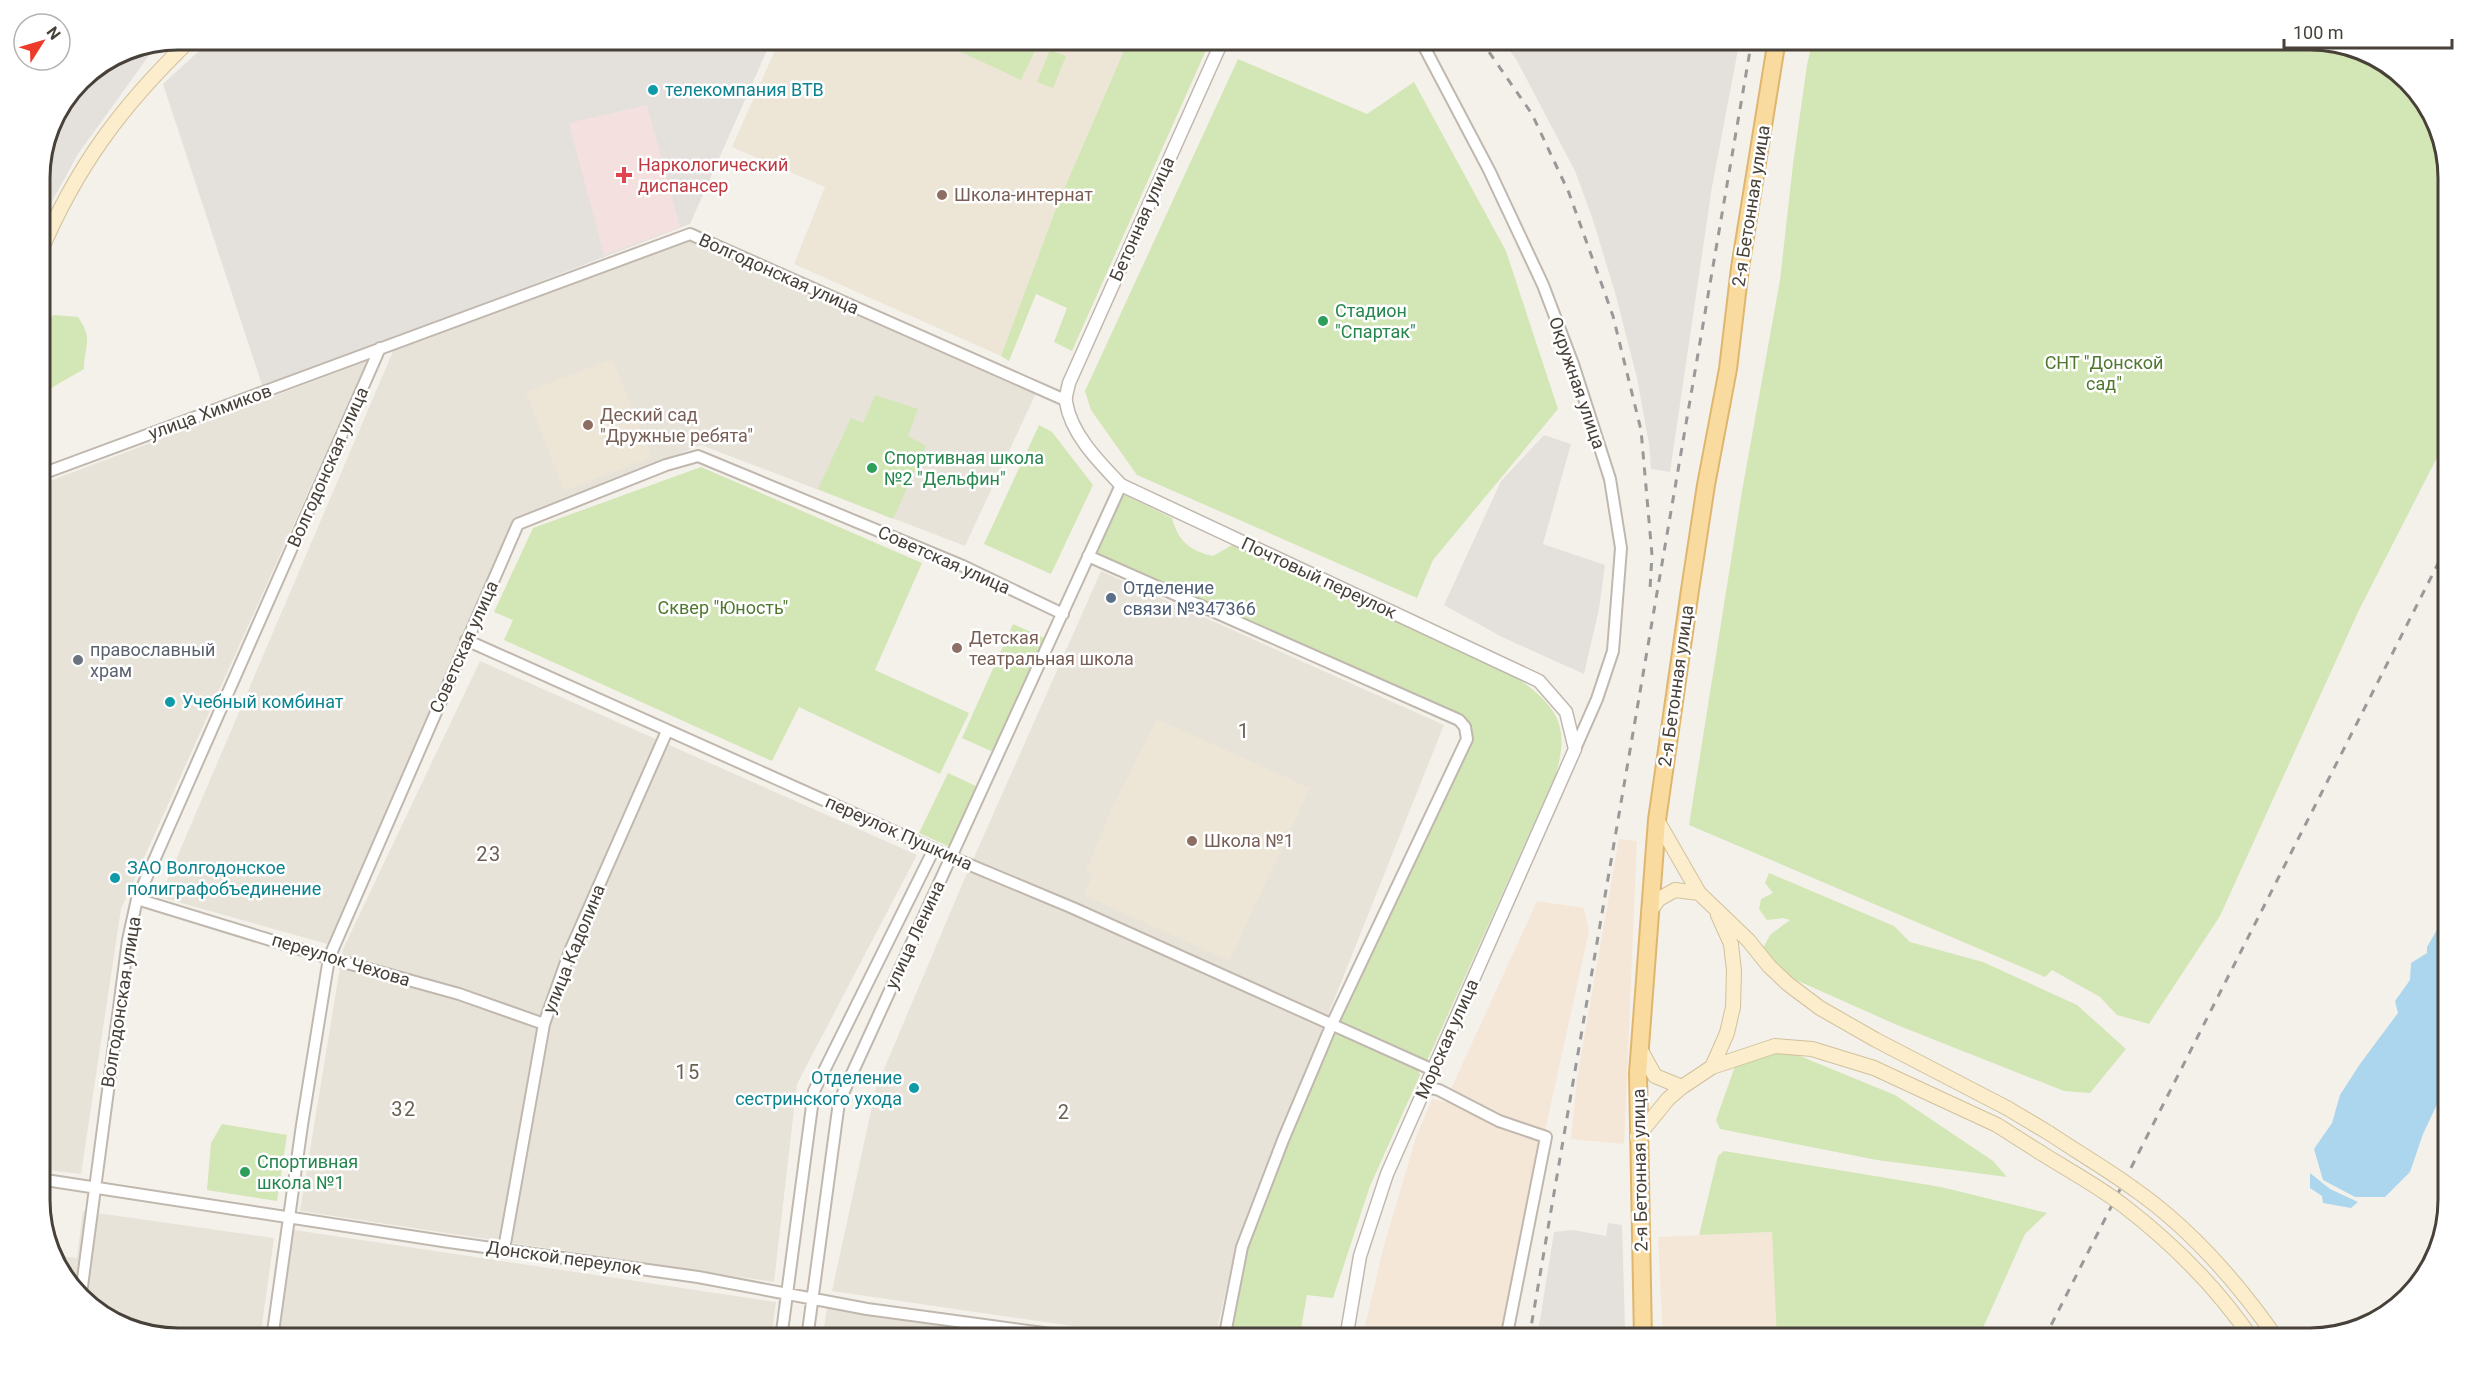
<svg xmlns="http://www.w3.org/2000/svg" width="2488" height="1378" font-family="Roboto,sans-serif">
<rect width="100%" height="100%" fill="#f4f1eb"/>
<path fill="#e8e3d9" d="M695 236 1036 393 965 546 701 445 522 517 331 945 160 897 394 349Z
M367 361 121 909 81 1174 39 1169V485Z
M1101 571 1444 725 1236 1245 1215 1339H1161L832 1291 876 1088 964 880Z
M480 661 917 855 797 1084 774 1282 300 1211 343 949Z
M83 1211 274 1238 260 1339H177L109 1321 58 1270 53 1255 77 1258Z
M288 1229 776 1302 771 1339H273Z
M827 1308 1033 1339H822Z"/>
<path fill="#f5e7d8" d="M1619 839 1637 841 1624 1144 1571 1139 1577 1078Z
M1537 901 1584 908 1589 931 1545 1131 1505 1339H1362L1383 1249 1416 1137 1432 1099 1445 1102Z
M1774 1232 1778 1339H1663L1658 1237Z"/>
<path fill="#e4e0dc" d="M212 39H772L690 224 263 388 163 84Z
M1500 39H1740L1712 187 1670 472 1651 469 1649 444 1637 378 1616 296 1592 217 1575 171 1516 59Z
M158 43 78 154 39 225V169L50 124 80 79 125 49Z
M1544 435 1571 444 1543 544 1605 565 1599 609 1584 674 1502 637 1444 605 1501 481Z
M1608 1223 1622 1225 1625 1329 1620 1331V1339H1537L1554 1232 1573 1230 1606 1236Z"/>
<path fill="#ede5d6" d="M780 39H1123L1128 41 1058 203 1001 356 794 264 825 187 732 147Z
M612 359 652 457 564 491 526 392Z
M1157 719 1310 788 1229 961 1084 895 1093 875 1086 871 1111 810Z"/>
<path fill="#f4e1df" d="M647 105 680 227 604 255 569 123Z"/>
<path fill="#d3e6b6" d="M963 39H1037L1040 40 1021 80 957 50Z
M1129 39H1211L1072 351 1054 342 1067 308 1036 294 1009 361 1001 356 1058 203Z
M1813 39H2311L2379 57 2426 101 2449 169V434L2359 610 2220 916 2149 1024 2117 1015 2100 997 2052 970 2045 977 1689 825 1742 491 1780 280 1793 164 1807 65Z
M1050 50 1066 56 1053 88 1037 82Z
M1238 59 1367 114 1414 82 1506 251 1558 409 1433 560 1417 598 1137 475 1091 410 1085 391Z
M55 315 78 317C94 340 84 345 84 369L39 395V320Z
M875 395 918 409 908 436 926 446 893 519 818 489 851 418 863 423Z
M1039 425 1052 432 1093 485 1051 574 984 544Z
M701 467 922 563 875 670 969 713 940 774 799 707 772 761 504 640 513 620 494 612 533 528Z
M1121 493 1172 518C1178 541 1190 551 1213 556L1232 545 1512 674C1555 705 1572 723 1555 777L1427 1061 1423 1062 1342 1023 1339 1019 1471 741V727L1463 717 1095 553Z
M1013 624 1044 638 993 752 962 738Z
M948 773 976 786 950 847 919 833Z
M1769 873 1894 926 1910 942 1983 962 2077 1005 2126 1049 2090 1093 2064 1091 1897 1025 1771 969 1760 954 1770 935 1790 920 1783 918 1767 920 1759 909 1761 899 1773 893 1765 883Z
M1332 1031 1417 1067 1420 1075 1370 1186 1333 1298 1307 1295 1299 1339H1228L1242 1243Z
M1753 1046 1795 1054 1895 1095 1993 1161 2007 1177 1877 1160 1720 1129 1716 1120 1735 1066Z
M222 1124 287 1135 277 1201 207 1190 211 1143Z
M1724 1151 1941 1187 2047 1213 2025 1234 1978 1339H1777L1772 1232 1699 1235 1718 1156Z"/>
<path fill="#abd6ed" d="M2449 909V1096L2440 1098 2423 1134 2410 1172 2385 1197H2355L2323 1180 2314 1149 2332 1123 2340 1095 2360 1064 2398 1013 2395 1001 2410 980 2411 963 2427 953V947Z
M2310 1173 2330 1189 2358 1202 2351 1208 2323 1203 2322 1196 2310 1188Z"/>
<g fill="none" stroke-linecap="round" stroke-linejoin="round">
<defs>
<path id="minor" d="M1420 39 1489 170 1543 285 1573 364 1610 479 1621 548 1613 651 1597 699 1575 749
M39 475 690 234 1065 400
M1088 556 1459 720 1465 727 1467 739 1332 1024 1283 1140 1242 1247 1224 1339
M466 640 951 857 1073 908 1433 1070
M137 899 329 958 459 994 544 1024
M1426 1087 1439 1090 1499 1121 1546 1137 1506 1339
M39 1179 449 1242 698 1277 867 1309 1088 1339
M504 1249 544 1024 570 951 667 731
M81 1294 128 940 137 899 380 348
M272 1339 302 1125 329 958 518 524 666 465 698 456 963 566 1063 614
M781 1339 814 1091 934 849
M807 1339 839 1102 1121 485"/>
<path id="tertiary" d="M1223 39 1069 383C1068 389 1065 396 1066 402 1071 434 1099 462 1121 485L1539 681 1566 712 1575 749 1387 1174 1360 1256 1346 1339"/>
<path id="secondary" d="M39 255C76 167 122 105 191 39
M1657 820 1699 893
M1649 912 1659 899 1675 890 1699 893 1748 940 1769 966 1788 984 1820 1008 1876 1040 2007 1108 2049 1133
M1640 1049 1655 1076 1682 1087 1712 1067 1727 1033 1733 1007 1734 971 1731 944 1718 915
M1712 1067 1775 1046 1812 1049 1874 1068 1997 1125 2038 1151
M1637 1137 1668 1099 1682 1087"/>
<path id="primary" d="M1643 1339 1638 1073 1657 820 1690 590 1706 485 1728 369 1740 268 1777 39"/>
</defs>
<use href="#minor" stroke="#c0b8ae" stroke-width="14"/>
<use href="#tertiary" stroke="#c0b8ae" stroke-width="15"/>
<use href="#secondary" stroke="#d1c19d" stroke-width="16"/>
<use href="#primary" stroke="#deb66f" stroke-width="20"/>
<use href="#minor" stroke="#fff" stroke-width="10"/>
<use href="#tertiary" stroke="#fff" stroke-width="12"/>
<use href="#secondary" stroke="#fceecd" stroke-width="14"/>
<use href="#primary" stroke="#f9da9f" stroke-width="16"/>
<path stroke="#999" stroke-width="3" stroke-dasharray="8 8" stroke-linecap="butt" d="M1480 39 1532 114 1569 193 1613 316 1641 430 1652 555 1650 589
M1529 1339 1752 39
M2044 1339 2449 542"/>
<defs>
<path id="secondary-bridge" d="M2049 1133C2077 1152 2107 1169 2134 1189 2190 1228 2238 1283 2277 1339
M2038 1151C2066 1169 2097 1185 2124 1206 2172 1243 2218 1289 2252 1339"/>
</defs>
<use href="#secondary-bridge" stroke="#d1c19d" stroke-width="16" stroke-linecap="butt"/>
<use href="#secondary-bridge" stroke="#fceecd" stroke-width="14"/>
</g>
<g fill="#0f9aa8" stroke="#fff" stroke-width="2">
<circle cx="653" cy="90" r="6"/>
<circle cx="170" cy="702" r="6"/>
<circle cx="115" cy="878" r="6"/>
<circle cx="914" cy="1088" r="6"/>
</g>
<path fill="#e0444e" stroke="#fff" stroke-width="2" d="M621 166h6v6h6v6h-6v6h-6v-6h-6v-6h6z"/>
<g fill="#8d6e63" stroke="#fff" stroke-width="2">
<circle cx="942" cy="195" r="6"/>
<circle cx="588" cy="425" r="6"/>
<circle cx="957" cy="648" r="6"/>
<circle cx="1192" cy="841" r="6"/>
</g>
<g fill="#2e9e5b" stroke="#fff" stroke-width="2">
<circle cx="1323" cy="321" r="6"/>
<circle cx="872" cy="468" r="6"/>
<circle cx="245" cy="1172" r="6"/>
</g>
<circle fill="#5c6f8a" stroke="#fff" stroke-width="2" cx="1111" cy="598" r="6"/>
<circle fill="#6b7280" stroke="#fff" stroke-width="2" cx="78" cy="660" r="6"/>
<g text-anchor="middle" stroke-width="5" stroke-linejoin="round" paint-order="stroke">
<g font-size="18" fill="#0d838f" stroke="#fff" text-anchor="start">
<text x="665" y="96">телекомпания ВТВ</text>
<text x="182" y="708">Учебный комбинат</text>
<text x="127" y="874">ЗАО Волгодонское<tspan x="127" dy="21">полиграфобъединение</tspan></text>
<text x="902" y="1084" text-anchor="end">Отделение<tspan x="902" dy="21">сестринского ухода</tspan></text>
</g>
<g font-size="18" fill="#be3a42" stroke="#fff" text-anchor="start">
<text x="638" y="171">Наркологический<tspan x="638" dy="21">диспансер</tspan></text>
</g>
<g font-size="18" fill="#785e54" stroke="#fff" text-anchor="start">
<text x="954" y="201">Школа-интернат</text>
<text x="600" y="421">Деский сад<tspan x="600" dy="21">"Дружные ребята"</tspan></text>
<text x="969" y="644">Детская<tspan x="969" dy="21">театральная школа</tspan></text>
<text x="1204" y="847">Школа №1</text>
</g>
<g font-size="18" fill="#484139" stroke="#fff">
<text transform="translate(1751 206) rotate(-81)" y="6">2-я Бетонная улица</text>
<text transform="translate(1142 219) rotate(-66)" y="6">Бетонная улица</text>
<text transform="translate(779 274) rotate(24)" y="6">Волгодонская улица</text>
<text transform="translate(1577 383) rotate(71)" y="6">Окружная улица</text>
<text transform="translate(210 412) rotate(-20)" y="6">улица Химиков</text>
<text transform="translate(328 467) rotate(-66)" y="6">Волгодонская улица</text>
<text transform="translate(944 560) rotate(24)" y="6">Советская улица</text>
<text transform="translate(1319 578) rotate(25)" y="6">Почтовый переулок</text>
<text transform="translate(464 647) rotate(-66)" y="6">Советская улица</text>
<text transform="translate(1676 686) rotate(-82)" y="6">2-я Бетонная улица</text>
<text transform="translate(899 833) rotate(24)" y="6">переулок Пушкина</text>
<text transform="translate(915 935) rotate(-65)" y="6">улица Ленина</text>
<text transform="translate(574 949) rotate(-68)" y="6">улица Кадолина</text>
<text transform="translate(341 960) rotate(17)" y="6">переулок Чехова</text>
<text transform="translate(121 1002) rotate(-81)" y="6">Волгодонская улица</text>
<text transform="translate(1447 1039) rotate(-66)" y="6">Морская улица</text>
<text transform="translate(1640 1170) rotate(-91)" y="6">2-я Бетонная улица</text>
<text transform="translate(564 1258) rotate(8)" y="6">Донской переулок</text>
</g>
<g font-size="18" fill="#27864d" stroke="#fff" text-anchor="start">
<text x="1335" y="317">Стадион<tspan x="1335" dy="21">"Спартак"</tspan></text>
<text x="884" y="464">Спортивная школа<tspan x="884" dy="21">№2 "Дельфин"</tspan></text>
<text x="257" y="1168">Спортивная<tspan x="257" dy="21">школа №1</tspan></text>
</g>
<g font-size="18" fill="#4f782e" stroke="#fff">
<text x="2104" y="369">СНТ "Донской<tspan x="2104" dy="21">сад"</tspan></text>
<text x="723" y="614">Сквер "Юность"</text>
</g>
<g font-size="18" fill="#4e5e75" stroke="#fff" text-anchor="start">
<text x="1123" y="594">Отделение<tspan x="1123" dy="21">связи №347366</tspan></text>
</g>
<g font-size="18" fill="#5b616d" stroke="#fff" text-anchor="start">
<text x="90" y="656">православный<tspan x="90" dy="21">храм</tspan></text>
</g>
<g font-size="20" letter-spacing="1.5" fill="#6b5f51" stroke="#fff">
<text x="1244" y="738">1</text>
<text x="489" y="861">23</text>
<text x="688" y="1079">15</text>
<text x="404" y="1116">32</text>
<text x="1064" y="1119">2</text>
</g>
</g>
<path d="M0 0H2488V1378H0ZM178 50H2310A128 128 0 0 1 2438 178V1200A128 128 0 0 1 2310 1328H178A128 128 0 0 1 50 1200V178A128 128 0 0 1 178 50Z" fill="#fff" fill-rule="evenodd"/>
<path fill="none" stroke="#484139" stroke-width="3" d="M178 50H2310A128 128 0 0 1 2438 178V1200A128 128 0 0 1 2310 1328H178A128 128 0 0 1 50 1200V178A128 128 0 0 1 178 50Z"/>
<g transform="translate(42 42) rotate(53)"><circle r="28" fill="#ffffff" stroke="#b6b3b0" stroke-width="1.5"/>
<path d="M0-4.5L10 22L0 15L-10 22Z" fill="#ee3a28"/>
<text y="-9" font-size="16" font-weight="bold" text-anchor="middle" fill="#484139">N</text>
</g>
<path d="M2284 39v9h168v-9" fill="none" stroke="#484139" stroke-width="3"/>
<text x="2293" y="39" font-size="18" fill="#484139" stroke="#ffffff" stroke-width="4.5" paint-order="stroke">100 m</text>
</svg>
